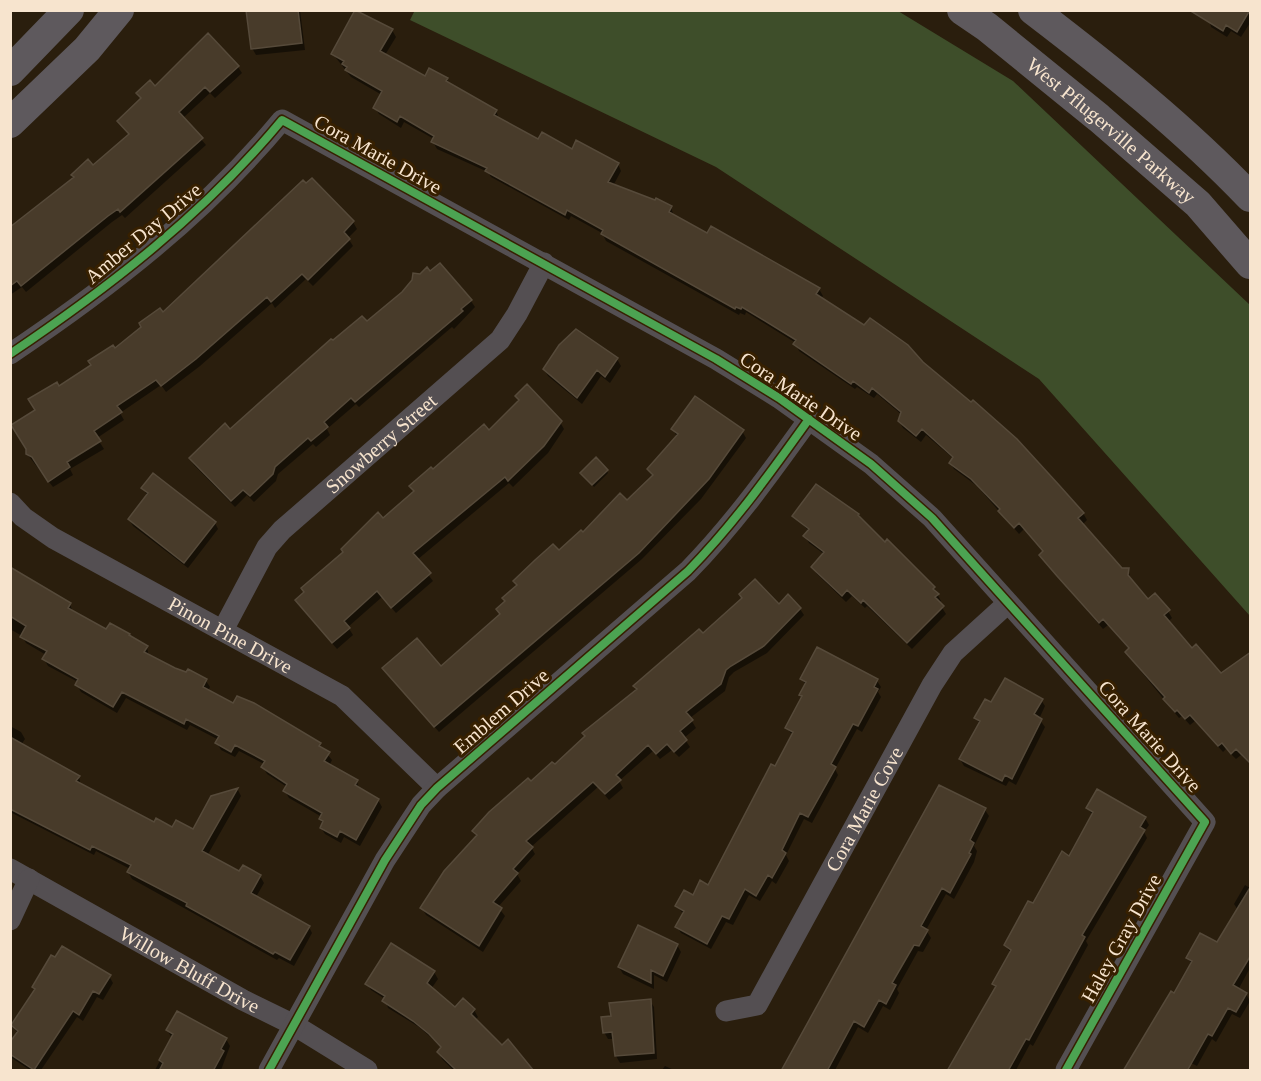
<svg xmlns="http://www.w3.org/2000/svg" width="1261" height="1081" font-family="'Times New Roman',serif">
<rect width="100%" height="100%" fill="#2a1e0d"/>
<path fill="#3e4e2a" d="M415 10 898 11 1013 81 1250 305V616L1039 379 716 167 410 20Z"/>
<path fill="#0007" d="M248 10H300L305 50 256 55 252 48Z
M1207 10H1250V23L1241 37 1231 31 1227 37 1211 27Z
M357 11 392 30 396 37 385 55 425 78 447 79 450 85 496 111 499 119 538 141 618 164 621 171 613 186 671 207 674 217 819 289 823 296 820 299 922 363 1083 513 1087 520 1082 525 1121 569H1128L1131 581 1148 601 1168 611 1172 618 1168 622 1250 717V764L1241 755 1236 759 1226 749 1223 752 1195 721 1190 725 1182 716 1179 718 1131 659 1127 652 1130 650 1108 625 1103 629 1063 583 1045 562 1041 555 1044 552 1024 529 1019 534 977 486 954 469 950 463 954 459 926 435 921 442 903 428 899 421 902 415 877 394 874 398 857 387 855 389 799 351 796 343 746 312 745 315 740 313 739 315 606 241 602 233 571 216 569 220 491 177 488 172 437 149 433 142 434 139 404 122 401 128 379 114 375 108 382 95 351 77 333 54Z
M238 67 242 73 215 98 210 93 183 118 206 145 125 218 122 215 112 222 26 292 22 287 10 295V229L93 167 129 135 119 121 142 100 138 93Z
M312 180 353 222 357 229 348 238 353 246 313 286 306 279 275 308 272 303 200 366 166 392 161 385 120 413 124 420 97 438 104 449 70 469 73 475 53 487 27 454 36 410 59 388 163 314Z
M471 301 475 307 454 329 452 327 359 407 356 404 327 429 330 435 316 447 313 444 278 474 276 481 254 502 247 495 235 507 194 465 190 458 230 431 333 343 367 323Z
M577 331 617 359 621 366 610 383 601 376 582 404 548 376 544 369Z
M560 422 564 429 548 453 513 487 509 483 417 560 433 581 396 613 382 597 348 627 353 635 337 649 301 607 297 600 415 493 411 486 489 432Z
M673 429 742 431 746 438 701 499 642 559 439 732 384 669 441 668 501 615 559 552 627 502 653 477 649 470 677 437Z
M607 471 608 473 594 487 584 476Z
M143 488 215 523 218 529 188 568 133 526 129 519 147 495Z
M858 515 862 521 934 588 941 601 939 603 946 614 912 649 867 606 865 608 852 596 846 602 817 574 813 567 824 554 809 543 805 536 809 531 794 516Z
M10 571 70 604 73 613 107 631 131 639 147 647 149 657 174 670 206 681 210 687 208 691 319 744 332 760 329 766 357 781 359 790 378 800 382 807 360 846 344 837 341 843 325 834 321 828 322 817 289 798 285 791 287 787 267 774 263 767 264 764 239 751 235 757 221 750 217 743 219 740 190 725 187 730 126 698 117 713 81 692 77 685 78 682 48 666 44 659 46 655 26 643 22 636 10 629Z
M779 606 800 609 804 615 767 653 734 672 729 677 725 691 690 718 696 728 684 738 690 747 679 757 672 750 660 759 653 751 619 781 623 788 609 800 598 787 531 847 535 854 517 874 521 881 498 907 505 916 483 952 426 915 422 908 477 837 474 831 555 766 703 635Z
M802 679 877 681 881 687 878 692 881 697 862 732 857 729 835 769 838 775 812 823 804 819 786 855 789 861 776 884 772 881 760 901 749 895 733 925 726 922 711 949 681 933 677 927 684 915 677 906 708 887 775 768 793 736 787 728 803 698 801 695 806 686Z
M1041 700 1045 706 1039 719 1045 727 1016 785 1009 781 1006 786 964 766 960 759 980 724 976 718 992 704Z
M10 726 21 732 25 739 21 745 79 777 81 786 155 824 193 831 212 798 238 790 241 796 207 856 239 874 260 876 264 883 256 897 309 927 312 933 294 966 279 958 277 960 132 879 128 872 130 869 96 851 94 855 12 813Z
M1088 808 1145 818 1149 825 1144 832 1147 838 1086 941 1088 945 1033 1046 1030 1044 1016 1070H950L996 988 994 984 1011 953 1005 945 1070 858 1092 815Z
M985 810 989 816 974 846 977 851 974 862 954 899 946 894 926 930 931 938 923 952 918 951 897 989 899 993 890 1010 883 1006 868 1033 858 1027 835 1070H799L788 1060 828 985 830 986Z
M1245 885 1250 888V968L1238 990 1246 994 1250 1001 1240 1018 1232 1014 1216 1042 1212 1039 1197 1066 1189 1062 1175 995 1192 965 1188 958 1218 944 1238 910 1234 904Z
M677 945 681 952 667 982 654 975V989L623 974 619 967Z
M434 972 438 979 431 989 456 1009 474 1010 478 1017 475 1020 501 1047 508 1041 534 1070H453L442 1059 439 1052 442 1049 435 1041 419 1027 388 1008 385 999 371 990 367 984Z
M109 976 113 983 103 1000 97 997 83 1021 77 1017 41 1070H30L10 1057V1045L18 1034 12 1025 36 991 34 987Z
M650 1001 654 1007 657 1059 620 1063 616 1056 614 1039H608L604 1032 612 1017Z
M167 1030 226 1039 230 1046 221 1070H155L172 1038Z
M665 1066 674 1070H662Z"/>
<path fill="#483b2a" stroke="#564a3a" stroke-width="1.5" d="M246 10H298L302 43 251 49Z
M355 10 393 29 380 51 425 76 429 68 448 78 446 81 497 110 494 115 538 139 542 132 572 149 576 140 619 163 608 182 655 200 656 198 672 206 669 212 707 233 711 226 820 288 816 294 864 325 870 318 908 345 923 362 971 402 973 400 1017 439 1059 485 1084 513 1078 518 1122 568H1129L1128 575 1148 599 1155 593 1170 610 1164 615 1192 648 1196 644 1221 673 1251 652V764L1236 749 1231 754 1222 743 1218 746 1190 715 1185 719 1177 710 1175 712 1163 699 1165 697 1125 652 1129 648 1103 619 1099 623 1057 576 1039 555 1043 551 1019 523 1014 528 998 511 1000 509 971 479 949 463 953 457 922 429 916 436 898 421 901 412 872 388 869 393 853 381 851 384 793 344 796 340 742 307 741 309 736 307 735 309 601 234 603 230 567 210 565 215 485 171 487 168 431 142 434 136 400 116 397 122 373 108 382 91 345 70 347 67 342 64 344 61 331 54Z
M1189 10H1250L1237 32 1226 25 1223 31Z
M208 33 239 66 210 92 205 87 179 112 203 138 120 212 118 209 108 216 21 286 17 281 10 286V227L74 177 71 175 88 159 93 165 129 134 117 121 141 98 136 93 150 80 155 86Z
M312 178 354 221 344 232 350 239 308 280 302 274 271 302 267 297 196 359 161 386 156 380 117 406 122 412 94 431 101 441 67 462 70 467 48 482 32 457 26 454V449L11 425 35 410 28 399 57 382 59 386 91 365 88 361 113 345 115 348 141 327 139 323 160 308 163 312 303 180 306 183Z
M440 263 472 300 461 309 463 311 355 402 351 398 324 422 328 427 311 441 308 438 275 467 273 474 250 496 243 490 231 501 189 458 225 423 230 429 331 339 333 340 362 316 367 321 402 292 412 280 413 273 420 274 427 267 430 271Z
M576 329 618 358 605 377 597 370 577 398 543 369 559 345Z
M527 384 562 421 544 446 508 481 505 477 413 553 431 573 391 608 377 591 344 621 350 628 332 643 295 600 304 592 301 588 343 552 341 549 378 512 383 518 414 491 409 486 431 467 433 469 484 424 489 430 519 400 515 396Z
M695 396 744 430 709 479 639 553 434 727 382 668 417 638 441 666 500 614 496 609 505 601 502 598 517 585 513 581 535 560 553 544 559 550 581 530 583 532 620 493 627 500 653 475 647 469 678 434 671 429Z
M596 457 608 470 592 485 580 473Z
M153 473 216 522 184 563 128 519 148 493 141 488Z
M816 484 859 514 858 515 885 542 887 539 935 587 933 589 939 594 935 597 944 606 907 643 863 600 861 603 847 590 842 596 811 567 824 552 803 536 809 529 792 516Z
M10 567 71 603 68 608 106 629 110 623 130 634 129 635 148 646 144 652 175 668 186 672 188 669 207 679 203 687 233 703 237 696 254 703 321 743 319 746 330 752 324 761 358 780 355 785 379 799 356 840 340 831 337 837 320 828 323 821 319 819 322 813 283 791 287 784 261 767 265 761 235 745 231 752 215 743 219 736 186 719 184 724 122 692 113 707 75 685 78 679 42 659 47 651 20 637 26 626 10 616Z
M755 579 779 604 788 594 801 608 764 646 731 666 726 670 721 684 686 712 693 720 680 731 687 740 674 752 667 744 656 754 648 745 616 775 621 780 605 794 593 782 526 841 533 847 513 869 518 873 493 902 502 908 479 946 420 908 444 871 477 835 472 831 489 812 528 778 531 781 552 762 555 764 585 736 582 733 637 689 633 686 699 629 703 633 742 598 739 594Z
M817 647 878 679 874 687 878 689 858 726 853 724 831 764 836 767 808 817 800 813 782 850 786 853 772 878 768 875 756 896 745 889 729 919 722 916 707 944 675 927 684 911 675 906 684 890 693 895 700 880 708 885 771 764 775 766 793 732 785 728 802 696 799 695 806 682 800 679Z
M1005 678 1043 699 1034 714 1042 719 1012 779 1005 775 1002 781 959 759 980 721 974 718 985 699 991 702Z
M10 737 80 776 76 781 154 822 156 818 172 827 176 820 193 829 211 796 238 788 202 851 239 871 243 865 261 875 251 893 310 926 290 960 275 952 273 954 186 906 187 903 127 872 131 865 92 846 90 850 10 809Z
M939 785 986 808 970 840 974 843 969 853 971 854 950 893 942 888 921 926 928 930 919 946 914 945 892 983 896 985 886 1004 879 1000 864 1027 854 1021 827 1071H781Z
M1097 789 1146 817 1140 827 1145 830 1082 935 1085 937 1029 1040 1026 1039 1008 1071H947L996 986 992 984 1011 950 1004 945 1028 901 1033 903 1062 851 1069 856 1093 812 1086 808Z
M1251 886V955L1233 985 1247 993 1236 1012 1228 1008 1212 1036 1208 1034 1187 1071H1123L1171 991 1174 993 1192 961 1186 958 1200 933 1217 942Z
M638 925 678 944 663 976 651 970V983L618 967Z
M391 943 435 971 427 983 455 1007 463 998 475 1009 471 1014 502 1045 508 1039 534 1071H457L437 1052 441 1047 429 1034 413 1021 382 1001 385 996 365 984Z
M62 946 111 975 99 994 93 991 79 1015 73 1011 34 1070 10 1054V1042L18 1031 11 1025 35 989 32 987 51 955 55 957Z
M651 999 654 1053 615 1056 612 1032 603 1033 601 1017 611 1016 609 1003Z
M177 1011 227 1038 221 1049 224 1051 213 1071H159L163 1063 159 1060 173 1034 166 1030Z"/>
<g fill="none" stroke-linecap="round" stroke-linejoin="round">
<g stroke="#544f52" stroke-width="21">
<path d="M10 354C111 286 204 214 282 120L716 359 779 398 871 464 932 518 1205 822 1066 1070"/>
<path id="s1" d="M10 503 23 517 53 538 342 696 437 788"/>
<path id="s2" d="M223 630 267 547 282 530 500 340 517 314 544 263"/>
<path id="s3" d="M10 869 243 1000 294 1025 367 1070"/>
<path d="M10 920 29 879"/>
<path id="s4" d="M726 1011 757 1005 932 685 953 653 1008 603"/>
<path d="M269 1070 385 860 421 805 437 788 688 571C734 524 771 472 809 419"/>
</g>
<g stroke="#5e595d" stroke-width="30">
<path id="s5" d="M962 10 987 27 1099 118 1198 204 1250 264"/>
<path d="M1033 10C1109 68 1184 128 1250 197"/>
<path d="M10 71 69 10"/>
<path d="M10 123 87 49 119 10"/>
</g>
<defs>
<path id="cycleway" d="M10 354C111 286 204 214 282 120L716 359 779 398 871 464 932 518 1205 822 1066 1070
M269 1070 385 860 421 805 437 788 688 571C734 524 771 472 809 419"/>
</defs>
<use href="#cycleway" stroke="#372000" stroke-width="11"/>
<use href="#cycleway" stroke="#4ca352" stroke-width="8"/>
</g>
<g text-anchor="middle" stroke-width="6" stroke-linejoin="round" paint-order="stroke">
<g font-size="20" fill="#f7e4ce" stroke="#372000">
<text dy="7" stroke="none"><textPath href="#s5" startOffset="192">West Pflugerville Parkway</textPath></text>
<text transform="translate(378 154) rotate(29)" y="7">Cora Marie Drive</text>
<text transform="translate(143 233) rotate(-40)" y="7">Amber Day Drive</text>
<text transform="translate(801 396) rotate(34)" y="7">Cora Marie Drive</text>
<text dy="7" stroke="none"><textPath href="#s2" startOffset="248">Snowberry Street</textPath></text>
<text dy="7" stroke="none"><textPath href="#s1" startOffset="258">Pinon Pine Drive</textPath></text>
<text transform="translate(501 711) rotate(-41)" y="7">Emblem Drive</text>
<text transform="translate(1150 736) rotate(48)" y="7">Cora Marie Drive</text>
<text dy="7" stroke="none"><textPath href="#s4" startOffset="255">Cora Marie Cove</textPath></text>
<text transform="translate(1121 938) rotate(-61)" y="7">Haley Gray Drive</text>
<text dy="7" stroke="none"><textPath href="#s3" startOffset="206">Willow Bluff Drive</textPath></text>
</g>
</g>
<rect width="1261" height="1081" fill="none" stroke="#f7e4ce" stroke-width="24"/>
</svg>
